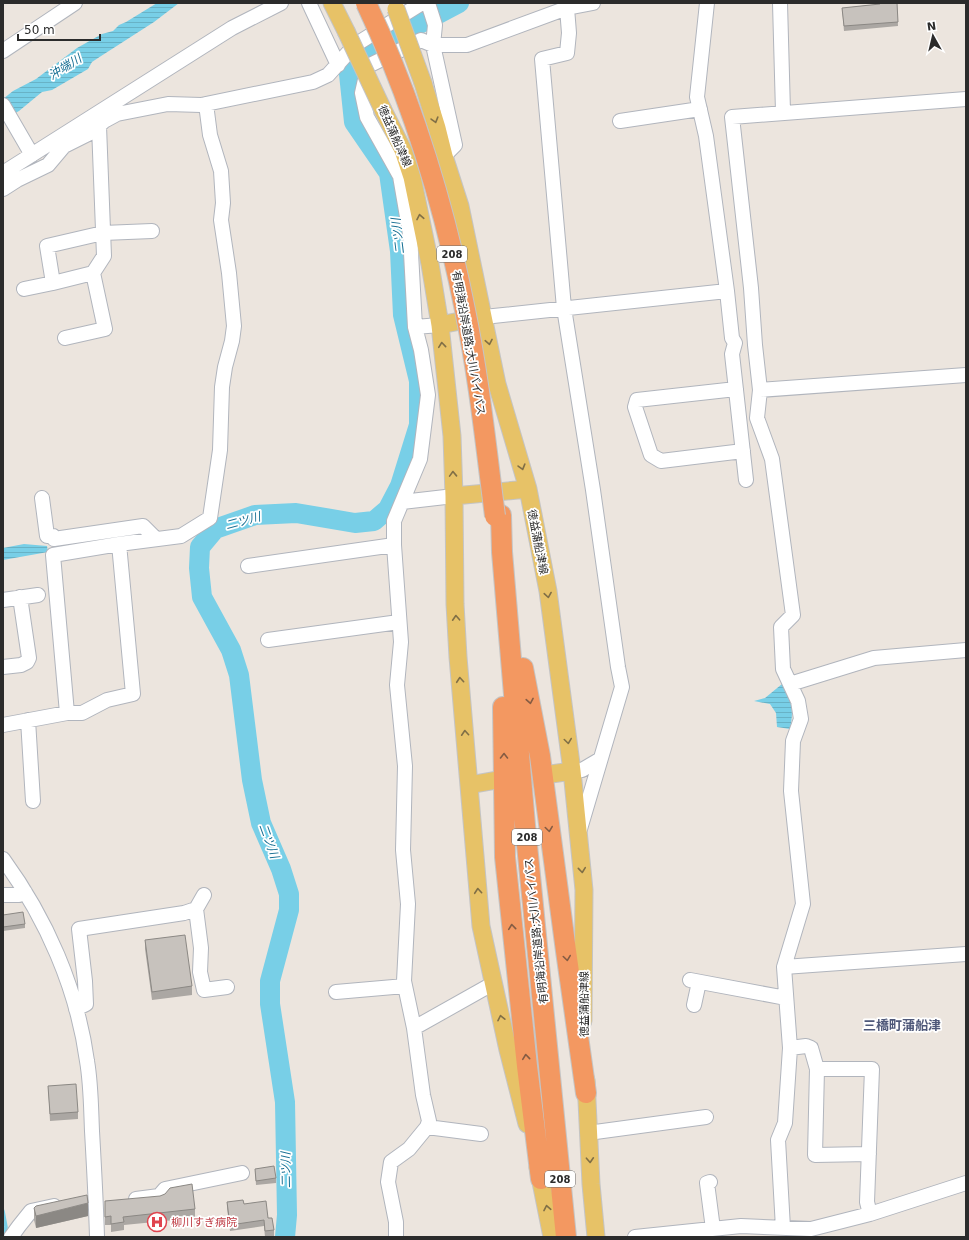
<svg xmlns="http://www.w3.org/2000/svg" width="969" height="1240" font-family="'DejaVu Sans','Noto Sans JP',sans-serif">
<defs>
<pattern id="water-rules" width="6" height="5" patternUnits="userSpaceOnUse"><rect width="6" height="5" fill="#78cfe7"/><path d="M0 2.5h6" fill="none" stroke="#68b2c6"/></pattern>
</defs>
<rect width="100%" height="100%" fill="#ece5de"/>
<path fill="url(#water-rules)" d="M157 3H179L154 22 98 58 92 62 88 69 52 90 42 92 19 111 8 117 3 99 13 91 36 79 77 48 102 34 113 31 119 25 126 22Z
M24 544 47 546 48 552 3 560V548Z
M782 684C792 702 794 709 790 729L777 727 776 713 770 704 754 701 765 698Z"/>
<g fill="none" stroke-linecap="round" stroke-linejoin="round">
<path stroke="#78cfe7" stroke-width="3.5" d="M3 1211 6 1227 3 1237"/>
<path stroke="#78cfe7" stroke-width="20" d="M285 1237 287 1215 285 1102 270 1004V981L289 910V894L281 869 261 823 252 780 239 675 231 650 202 597 199 568 200 547 215 529 255 515 296 513 355 523 374 521 388 509 400 486 419 425V381L403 315 400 251 389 173 354 122 349 74 374 48 459 3"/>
<defs>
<path id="minor" d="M309 3 338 65
M428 3 435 25 433 45 455 145 444 156
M707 3 697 97 706 136 727 291 732 338 735 343 732 354 746 480
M780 3 783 112
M567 8 593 3
M3 51 75 3
M3 105 32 155
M620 121 700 109
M3 173 232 28 281 3
M3 189 17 180 48 165 64 146 92 132 104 121 117 114 168 104 201 105 313 82 328 75 355 45 422 3
M93 273 53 283 47 246 103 233 152 231
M24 289 53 283
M484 317 727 291
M415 327 440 325
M65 338 105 329 93 273 104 256 99 126
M736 389 637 400 635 407 651 455 661 461 743 451
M760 390 966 375
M42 498 47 536H53L54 539 143 526 156 539
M402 502 454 496
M248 566 394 545
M3 600 38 595
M268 640 399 622
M3 667 21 665 27 662 29 658 20 597
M790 684 874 658 966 650
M67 713H82L107 700 133 694 119 544
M28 720 33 801
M3 725 67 713 53 555 119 544 181 536 210 518 220 450 222 387 225 367 232 341 234 326 229 273 221 220 223 203 221 171 210 135 206 104
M572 771 582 770 599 760
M3 859C46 918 77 988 87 1061 91 1084 91 1108 92 1131 94 1166 96 1202 97 1237
M3 895H19L25 892
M196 909 201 948 200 972 204 990 227 987
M784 967 966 954
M690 980 786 998
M336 992 405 986
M694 1005 699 982
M76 1009 86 1004 85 981 79 929 184 913 196 909 204 895
M414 1028 494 983
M790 1048 806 1046 811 1048 817 1069 815 1155 869 1154
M817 1069H872L867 1202 870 1214
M427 1127 481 1134
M588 1133 706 1117
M710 1182 707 1183 713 1229
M136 1199 159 1196 165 1189 242 1173
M783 1228 778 1140 785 1123 790 1048 784 967 803 904 791 791 793 741 801 719 798 701 783 669 781 627 793 615 772 459 757 418 760 390 755 345 751 288 732 117 966 99
M11 1237 19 1226 31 1211 54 1206
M396 1237V1222L388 1182 391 1162 409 1149 427 1127 429 1121 423 1095 414 1028 404 981 408 904 403 850 405 766 397 685 401 642 394 545V521L420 459 428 395 421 350 415 327 410 234 400 176 367 117 362 93 368 66 421 40 433 45H467L567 8 569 33 567 53 542 59 564 308 593 490 618 667 622 687 580 829
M635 1237 741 1226 811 1229 870 1214 966 1183"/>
<path id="major" d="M332 3 346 31
M423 83 437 128 444 156 460 206 497 384 528 489 548 591 572 771 584 890 583 1021
M383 110 403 150 412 177 430 264 440 325 452 436 454 496 455 604 458 657 481 926 508 1050 527 1124
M440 325 480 317
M454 496 528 489
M551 774 572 771
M469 785 497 780
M586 1080 591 1184 596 1237
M538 1167 552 1237"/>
<path id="highway" d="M501 515 502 552 525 825 566 1237
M523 668 540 756 566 951 586 1093
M503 707 505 857 527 1066 541 1179"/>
</defs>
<use href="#minor" stroke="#b1b5bd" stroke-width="16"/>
<use href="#major" stroke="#c4c4c4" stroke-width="19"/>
<use href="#highway" stroke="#c4c4c4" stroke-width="22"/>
<use href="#minor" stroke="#fff" stroke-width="14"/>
<use href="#major" stroke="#e7c267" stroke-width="17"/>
<use href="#highway" stroke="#f39861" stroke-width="20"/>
<defs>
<path id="major-bridge" d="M396 9 423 83
M346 31 383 110"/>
<path id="highway-bridge" d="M366 3C412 100 444 205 465 310 479 378 486 447 495 516"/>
</defs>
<use href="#major-bridge" stroke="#c4c4c4" stroke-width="19" stroke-linecap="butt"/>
<use href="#highway-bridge" stroke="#c4c4c4" stroke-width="22" stroke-linecap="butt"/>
<use href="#major-bridge" stroke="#e7c267" stroke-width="17"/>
<use href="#highway-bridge" stroke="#f39861" stroke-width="20"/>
</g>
<path fill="#aba7a3" d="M880 3H897L898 26 844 31 842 8 880 4Z
M3 915 25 924V928L3 931Z
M145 940 192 986V995L152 1000 145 949Z
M48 1086 78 1112V1119L50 1121Z
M255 1169 276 1178V1183L256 1185Z
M105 1201 195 1209V1218L124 1225V1230L111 1232V1225H105Z
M227 1202 244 1204 268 1218 274 1230V1236L265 1237 264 1226 230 1231 227 1208Z
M34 1208 88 1216 36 1228 34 1220Z"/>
<path fill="#8b8884" d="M88 1203V1216L36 1228V1216Z"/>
<path fill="#c7c2bd" stroke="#8b8884" d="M880 3H897L898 22 844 26 842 8 880 4Z
M23 912 25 924 3 927V915Z
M185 935 192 986 152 992 145 940Z
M76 1084 78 1112 50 1114 48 1086Z
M274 1166 276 1178 256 1181 255 1169Z
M192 1184 195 1209 123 1217 124 1222 111 1224V1216L105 1217V1201L160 1196 165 1194 170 1188Z
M87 1195 88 1203 36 1216 34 1208 36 1206Z
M243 1200 244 1204 266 1201 268 1218H272L274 1230 265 1231 264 1220 230 1225 227 1202Z"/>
<defs><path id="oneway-chevron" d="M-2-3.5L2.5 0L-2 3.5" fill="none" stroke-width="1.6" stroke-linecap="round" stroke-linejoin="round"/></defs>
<g stroke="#806f46">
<use href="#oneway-chevron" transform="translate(435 120) rotate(74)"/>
<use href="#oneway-chevron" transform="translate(420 217) rotate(-101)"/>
<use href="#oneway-chevron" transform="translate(489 342) rotate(79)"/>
<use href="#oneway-chevron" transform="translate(442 345) rotate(-96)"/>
<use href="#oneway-chevron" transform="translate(522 467) rotate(74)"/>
<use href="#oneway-chevron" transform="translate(453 474) rotate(-92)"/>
<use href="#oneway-chevron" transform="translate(548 595) rotate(81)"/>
<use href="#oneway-chevron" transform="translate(456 618) rotate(-93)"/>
<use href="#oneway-chevron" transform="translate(460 680) rotate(-95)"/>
<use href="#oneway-chevron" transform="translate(465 733) rotate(-94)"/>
<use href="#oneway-chevron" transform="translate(568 741) rotate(82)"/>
<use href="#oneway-chevron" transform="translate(582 870) rotate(84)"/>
<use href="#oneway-chevron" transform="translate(478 891) rotate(-95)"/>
<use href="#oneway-chevron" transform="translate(501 1018) rotate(-102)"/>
<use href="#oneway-chevron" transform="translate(590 1160) rotate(87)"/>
<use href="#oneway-chevron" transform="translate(547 1208) rotate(-101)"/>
</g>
<g stroke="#855c43">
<use href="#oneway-chevron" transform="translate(530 701) rotate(80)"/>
<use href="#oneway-chevron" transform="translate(504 756) rotate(-90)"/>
<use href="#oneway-chevron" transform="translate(549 829) rotate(82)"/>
<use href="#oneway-chevron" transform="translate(512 927) rotate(-96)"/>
<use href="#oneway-chevron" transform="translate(567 958) rotate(82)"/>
<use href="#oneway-chevron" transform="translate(526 1057) rotate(-96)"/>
</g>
<defs>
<symbol id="hospital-ring" viewBox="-11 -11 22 22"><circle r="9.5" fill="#fff" stroke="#e0444e" stroke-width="1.5"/><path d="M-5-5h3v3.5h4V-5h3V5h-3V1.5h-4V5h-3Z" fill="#e0444e"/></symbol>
</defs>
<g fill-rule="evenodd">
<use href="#hospital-ring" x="146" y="1211" width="22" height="22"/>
</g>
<g text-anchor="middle" stroke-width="3.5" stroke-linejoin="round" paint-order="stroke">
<g fill="#fff" stroke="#6b6b6b" stroke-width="1">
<rect x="437" y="246" width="30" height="16" rx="3"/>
<rect x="512" y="829" width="30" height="16" rx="3"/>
<rect x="545" y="1171" width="30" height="16" rx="3"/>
</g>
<g font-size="10" font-weight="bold" fill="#2b2b2b">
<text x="452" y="258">208</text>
<text x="527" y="841">208</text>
<text x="560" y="1183">208</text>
</g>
<g font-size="11" fill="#2b2b2b" stroke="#fff">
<text transform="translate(395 136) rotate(66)" y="4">徳益蒲船津線</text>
<text transform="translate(469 343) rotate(80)" y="4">有明海沿岸道路;大川バイパス</text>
<text transform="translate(538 542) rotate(79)" y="4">徳益蒲船津線</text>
<text transform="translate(536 931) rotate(-96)" y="4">有明海沿岸道路;大川バイパス</text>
<text transform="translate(584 1004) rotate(-90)" y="4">徳益蒲船津線</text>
</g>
<g font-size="11" fill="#be3a42" stroke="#fff" text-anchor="start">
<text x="171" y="1226">柳川すぎ病院</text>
</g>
<g font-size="12" font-style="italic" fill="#176f93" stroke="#fff">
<text transform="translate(65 67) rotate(-32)" y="4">沖端川</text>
<text transform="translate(398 236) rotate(-97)" y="4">二ツ川</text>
<text transform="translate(243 521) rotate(-15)" y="4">二ツ川</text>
<text transform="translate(269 841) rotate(70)" y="4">二ツ川</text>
<text transform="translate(286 1170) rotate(-91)" y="4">二ツ川</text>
</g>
<g font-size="13" font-weight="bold" fill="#4e5879" stroke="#fff">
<text x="902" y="1030">三橋町蒲船津</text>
</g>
</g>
<rect width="969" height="1240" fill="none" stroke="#2b2b2b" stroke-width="8"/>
<g transform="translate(933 36) rotate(352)" stroke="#ffffff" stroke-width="3" paint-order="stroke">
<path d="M0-3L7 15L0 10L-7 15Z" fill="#2b2b2b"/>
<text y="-6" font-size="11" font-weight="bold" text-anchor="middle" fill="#2b2b2b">N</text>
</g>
<path d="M18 34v6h82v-6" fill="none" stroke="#2b2b2b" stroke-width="2"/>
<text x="24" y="34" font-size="12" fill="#2b2b2b" stroke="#ffffff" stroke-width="3" paint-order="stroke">50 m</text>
</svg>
